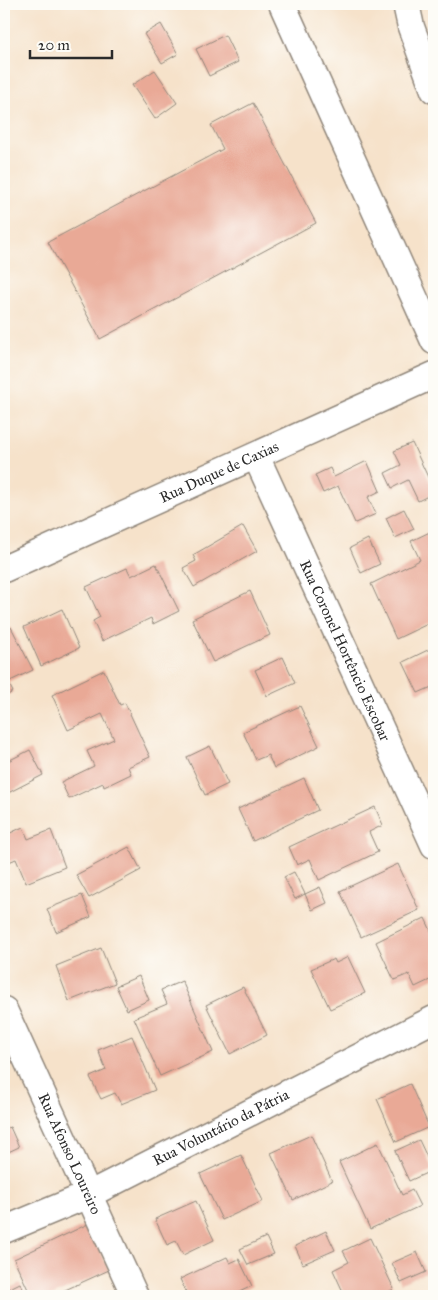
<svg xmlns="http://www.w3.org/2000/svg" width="438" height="1300" font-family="'IM FELL Great Primer',serif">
<rect width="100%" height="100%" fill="#fdfcf7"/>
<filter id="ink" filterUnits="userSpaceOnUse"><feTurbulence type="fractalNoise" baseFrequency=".02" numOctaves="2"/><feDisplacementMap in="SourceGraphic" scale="10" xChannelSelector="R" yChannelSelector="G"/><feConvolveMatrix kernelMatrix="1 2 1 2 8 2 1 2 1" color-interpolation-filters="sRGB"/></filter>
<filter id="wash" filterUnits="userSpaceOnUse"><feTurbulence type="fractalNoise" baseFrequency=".0096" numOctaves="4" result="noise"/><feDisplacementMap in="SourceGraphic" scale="20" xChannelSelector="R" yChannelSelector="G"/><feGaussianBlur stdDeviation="1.12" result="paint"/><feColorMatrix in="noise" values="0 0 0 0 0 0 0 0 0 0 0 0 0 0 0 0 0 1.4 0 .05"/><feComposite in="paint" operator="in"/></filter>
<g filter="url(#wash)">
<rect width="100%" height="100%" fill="#f6e2ca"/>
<g id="blocks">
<path fill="#e9a996" d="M161 24 178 54 162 63 144 34Z
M225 35 238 62 209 76 196 49Z
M155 70 177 103 155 119 132 85Z
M253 103 316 223 100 339 48 242 223 149 211 125Z
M412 443 434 490V493L418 501 408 480 392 488 385 473 401 465 394 451Z
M367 461 380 491 368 497 376 514 355 523 338 486 323 493 315 475 330 468 334 477Z
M404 509 414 529 395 538 386 518Z
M243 526 257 551 194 587 183 568 196 561 193 555Z
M434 530V621L396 639 371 584 420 560 411 541Z
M368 539 380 564 361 573 350 548Z
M156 564 179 611 153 624 151 618 102 641 93 621 100 617 86 587 127 568 131 576Z
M250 591 270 635 213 662 192 619Z
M62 609 79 648 41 666 24 627Z
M11 627 33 670 8 682 13 692 4 697V631Z
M434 647V686L418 693 403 662Z
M283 657 295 683 267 696 255 670Z
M104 670 120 705 125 703 150 757 128 767 131 774 104 787 103 783 69 799 61 782 94 766 87 751 114 739 102 714 68 730 52 695Z
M300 706 319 746 274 768 268 755 256 760 243 732Z
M210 746 228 784 205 795 187 757Z
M30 750 43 775 8 793 4 786V763Z
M304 778 318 810 253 841 238 809Z
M375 807 383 825 369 832 378 852 319 880 310 859 297 865 289 847Z
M23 827 28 839 51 830 65 867 26 883 16 859 4 864V836Z
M129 847 141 870 89 898 76 875Z
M398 864 419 910 361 937 340 891Z
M294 872 305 894 295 899 284 877Z
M320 887 327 903 312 910 305 894Z
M82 895 91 917 56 932 47 909Z
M425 918 434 937V978L415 987 409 974 394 980 376 942Z
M101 948 115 983 69 1001 56 966Z
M348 957 365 993 330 1009 311 969 334 959 336 963Z
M139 976 149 1000 127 1010 116 986Z
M182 981 213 1052 160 1076 134 1018 167 1004 161 990Z
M243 987 267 1035 230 1054 206 1005Z
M132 1036 155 1090 121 1104 115 1093 101 1099 90 1077 106 1070 98 1050Z
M410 1084 429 1127 396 1142 377 1099Z
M10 1127 19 1147 4 1154V1129Z
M311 1135 332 1181 293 1200 271 1153Z
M419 1140 433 1170 409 1181 395 1151Z
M378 1143 402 1195 412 1190 420 1206 370 1229 339 1162Z
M241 1155 263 1201 222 1220 200 1174Z
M196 1201 214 1240 183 1255 176 1241 167 1245 155 1219Z
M88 1224 109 1270 52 1296H31L14 1259Z
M326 1231 335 1250 303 1264 295 1246Z
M266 1237 274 1254 248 1265 240 1249Z
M370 1238 394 1289 379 1296H364L362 1291 345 1296 333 1270 349 1262 343 1251Z
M417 1252 426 1272 401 1283 392 1263Z
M227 1257 230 1263 239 1259 252 1286 231 1296H188L180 1279Z
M20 1283 27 1296H4V1291Z"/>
</g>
</g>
<g filter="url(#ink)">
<use href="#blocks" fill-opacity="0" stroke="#90867a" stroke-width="1"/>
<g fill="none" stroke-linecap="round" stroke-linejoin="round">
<defs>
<g id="minor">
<path d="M282 4 434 341"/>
<path d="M406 4 411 27 434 90"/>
<path id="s1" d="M256 456 434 845"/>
<path id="s2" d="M4 569 434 375"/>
<path id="s3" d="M4 1010 135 1296"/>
<path id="s4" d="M4 1230 88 1195 434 1019"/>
</g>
</defs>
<use href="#minor" stroke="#90867a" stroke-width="29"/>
<use href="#minor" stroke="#fff" stroke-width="26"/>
</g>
</g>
<g text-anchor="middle" stroke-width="4" stroke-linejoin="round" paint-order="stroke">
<g font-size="15" fill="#2b2b2b" stroke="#fdfcf7">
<text dy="5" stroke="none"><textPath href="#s2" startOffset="236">Rua Duque de Caxias</textPath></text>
<text dy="5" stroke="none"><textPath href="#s1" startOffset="214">Rua Coronel Hortêncio Escobar</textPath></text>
<text dy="5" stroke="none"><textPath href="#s4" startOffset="240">Rua Voluntário da Pátria</textPath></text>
<text dy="5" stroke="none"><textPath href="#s3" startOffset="158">Rua Afonso Loureiro</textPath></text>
</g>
</g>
<rect width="438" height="1300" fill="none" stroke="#fdfcf7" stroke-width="20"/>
<path d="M30 50v8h82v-8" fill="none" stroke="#2b2b2b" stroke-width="2.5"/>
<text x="38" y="50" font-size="15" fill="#2b2b2b" stroke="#fdfcf7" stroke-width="4" paint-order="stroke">20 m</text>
</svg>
